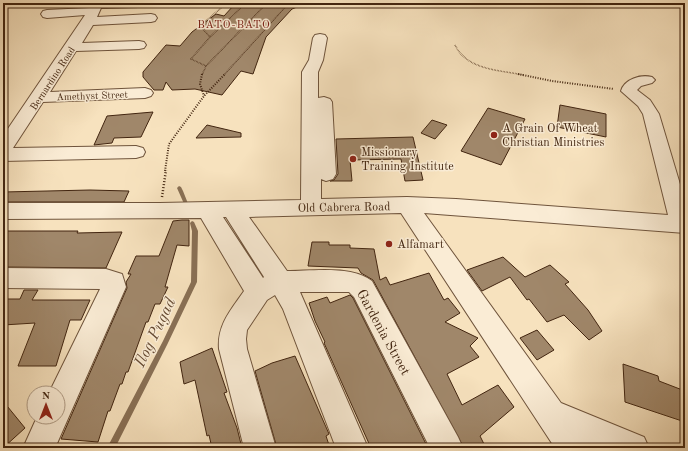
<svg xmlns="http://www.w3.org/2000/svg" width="688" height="451" font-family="'Old Standard TT',serif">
<rect width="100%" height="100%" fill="#f7e2be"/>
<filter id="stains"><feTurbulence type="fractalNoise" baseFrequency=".005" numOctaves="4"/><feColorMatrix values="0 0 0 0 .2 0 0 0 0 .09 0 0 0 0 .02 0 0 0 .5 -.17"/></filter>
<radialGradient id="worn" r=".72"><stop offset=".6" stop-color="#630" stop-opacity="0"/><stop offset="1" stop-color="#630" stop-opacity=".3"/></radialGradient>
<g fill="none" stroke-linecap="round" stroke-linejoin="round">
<path fill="#897055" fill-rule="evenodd" d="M179 186 181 187 183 191 189 206V207H185V206L177 188Z
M192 221 194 222 198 231 197 282 167 345 115 448H107L163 341 191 282 192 231 190 223Z"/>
</g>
<path fill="#a0876a" stroke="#422510" d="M247 3H301L302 5 292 9 266 37 253 74 241 71 222 95 195 89 172 90 166 82 163 90H154L143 77V72L166 45 180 46 192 32 216 14 224 16 234 5 244 7Z
M560 105 606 114V137L557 127Z
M488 108 525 119 501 165 461 151Z
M153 112 141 137 114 138 112 143 94 145 107 116Z
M432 120 447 125 435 139 421 133Z
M207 125 241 133V137L196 138Z
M413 137 423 180 405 181 401 159 350 160 352 181H330L334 180 338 174 336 139Z
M90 190 129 191 124 202H3V192Z
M182 220H189V246L177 245 165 287H168L160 304H155L148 322H146L128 372H126L122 384H120L110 411H108L98 442 61 439 127 288 126 282 131 274H128L136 256H159L173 221Z
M3 231H78L77 233 122 232 106 268 3 267Z
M312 242H329V245H350V248L374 249 380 280 386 277 390 285 429 273 444 300 448 298 460 313 445 322 478 338 470 346 479 357 447 374 462 405 498 385 514 407 480 436 486 448H464L373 280 361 273 358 268 308 266Z
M503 257 525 277 550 265 569 282 565 284 588 310 602 331 589 340 564 315 547 322 529 299 527 300 510 277 482 291 467 270Z
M24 290H38L32 300H90L81 320H70L56 366H18L35 323 3 325V299H20Z
M350 295 353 298 428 448H371L324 343 325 342 315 321 309 303 327 297 330 303Z
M537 330 554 350 537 360 520 338Z
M212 348 227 392 224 393 237 428 242 448H212L209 435 207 436 195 380 184 384 180 362Z
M295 356 329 434 326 436 330 448H277L255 371 272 363Z
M623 364 658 376 659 381 685 391V422L625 402Z
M3 401 25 428 3 448Z"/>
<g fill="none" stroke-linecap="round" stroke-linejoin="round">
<defs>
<path id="minor" d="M91 3H144L142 6 138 7 101 8 97 17 151 14 155 15 157 18 155 21 151 22 93 25 82 43 139 41 144 42 146 45 144 48 139 49 76 51 50 92 145 88 151 90 153 93 151 96 145 98 43 102 13 148 136 146 143 148 145 152 143 156 136 158 3 161V136L85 15 47 18 43 17 41 14 43 11 47 10 89 8Z
M320 34 325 35 327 38 323 60 318 72V98L324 97 330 99 332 102 336 174 333 179 326 181 321 179V199L407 197 456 199 668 215 643 114 638 106 621 91C624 79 641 74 652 77L655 80 652 83 641 86 637 90 650 100 659 114 685 201V233L424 213 561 403 644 437 649 448H595L589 445 590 448H555L401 213 249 217 287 271C311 271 352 265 372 281L458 437 463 448H430L354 297 349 292H300L368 448H336L283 309 275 295 267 300 247 330 246 339 247 349 276 448H244L219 349C217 325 231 310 244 291L201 218 3 219V203H160L301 200 302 72 309 60 313 38 315 35ZM223 217H226L264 277 263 278Z
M3 268 106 269 122 274 126 287 55 448H23L37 417H58V393H49L100 289 3 288Z"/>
</defs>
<use href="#minor" stroke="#6f543c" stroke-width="2"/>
<path stroke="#422510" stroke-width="1.5" stroke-dasharray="0.5 1" stroke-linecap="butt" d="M279 3 287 4
M210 37 200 26 227 3
M455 45C467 70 499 70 523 75
M206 66 191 59 210 37 246 3
M202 75 206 66 267 3
M224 75 289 3"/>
<path stroke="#422510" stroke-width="2" stroke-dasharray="1 1.5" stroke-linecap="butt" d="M202 74 200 84 204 96
M518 74 552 81 614 89
M165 171 169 144 204 96 225 74"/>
<path stroke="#422510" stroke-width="2.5" stroke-dasharray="1 2" stroke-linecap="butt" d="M162 197 166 170"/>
<use href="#minor" fill="#faecd5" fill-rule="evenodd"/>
</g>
<g fill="#8f2418" stroke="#faecd5" stroke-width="1.5">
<circle cx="494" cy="135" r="4"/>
<circle cx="353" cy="159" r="4"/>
<circle cx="389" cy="244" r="4"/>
</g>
<g text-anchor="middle" stroke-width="3" stroke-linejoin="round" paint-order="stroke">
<g font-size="10" fill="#422510" stroke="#faecd5">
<text transform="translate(52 78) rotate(-57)" y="4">Bernardino Road</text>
<text transform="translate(92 95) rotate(-2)" y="4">Amethyst Street</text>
</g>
<g font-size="11" letter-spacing="1" fill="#7a1f14" stroke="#faecd5">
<text x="234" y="28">BATO-BATO</text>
</g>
<g font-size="12" fill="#422510" stroke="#faecd5" text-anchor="start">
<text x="502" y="132">A Grain Of Wheat<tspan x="502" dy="14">Christian Ministries</tspan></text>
<text x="361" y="156">Missionary<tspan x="361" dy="14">Training Institute</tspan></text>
<text x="397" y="248">Alfamart</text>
</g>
<g font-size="12" fill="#422510" stroke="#faecd5">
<text transform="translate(344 207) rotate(-1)" y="4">Old Cabrera Road</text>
</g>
<g font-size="14" fill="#422510" stroke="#faecd5">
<text transform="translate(384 332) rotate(61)" y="5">Gardenia Street</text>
</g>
<g font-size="16" font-style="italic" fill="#664a32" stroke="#faecd5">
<text transform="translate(154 332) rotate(-64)" y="6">Ilog Pugad</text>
</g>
</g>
<rect width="688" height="451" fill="none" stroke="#f7e2be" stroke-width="16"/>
<rect x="4" y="4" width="680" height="443" fill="none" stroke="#422510" stroke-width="2"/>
<rect x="8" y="8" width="672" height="435" fill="none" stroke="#422510"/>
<g transform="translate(46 405)"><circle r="19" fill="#faecd5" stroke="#b09c86"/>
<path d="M0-3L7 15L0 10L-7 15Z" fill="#8f2418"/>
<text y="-6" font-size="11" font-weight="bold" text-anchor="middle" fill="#422510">N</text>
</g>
<rect width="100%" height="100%" filter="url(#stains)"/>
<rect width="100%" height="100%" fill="url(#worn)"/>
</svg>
